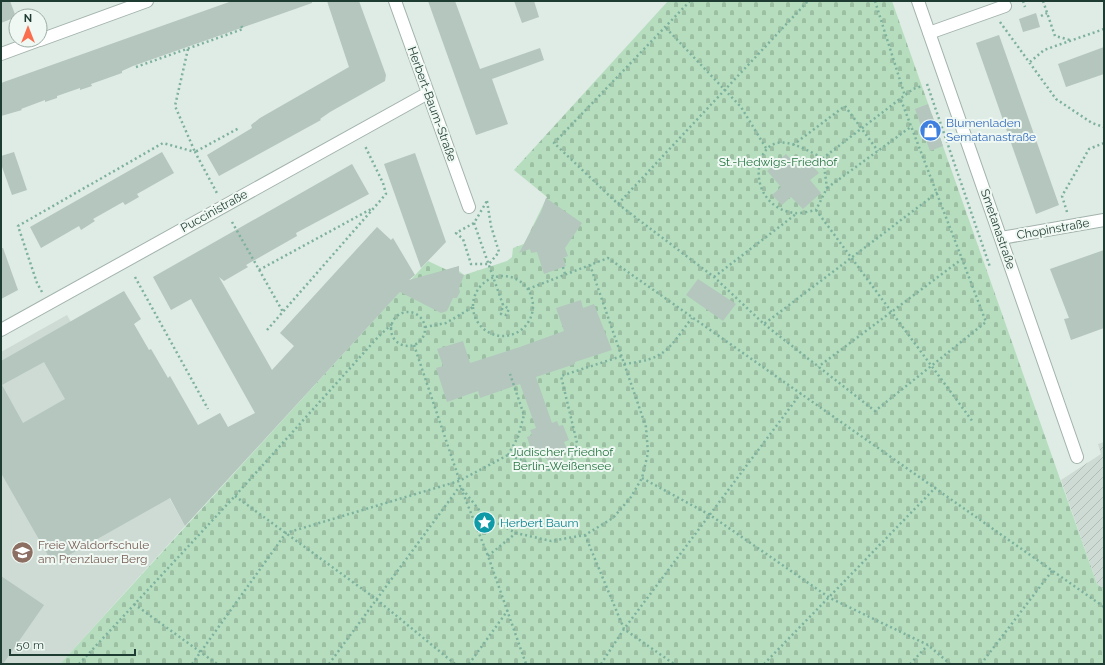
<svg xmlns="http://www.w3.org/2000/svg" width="1105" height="665" font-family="Raleway,sans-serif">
<defs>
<pattern id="industrial-furrows" width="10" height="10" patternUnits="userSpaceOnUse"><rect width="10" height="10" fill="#cddbd4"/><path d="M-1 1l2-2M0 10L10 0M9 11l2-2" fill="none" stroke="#b0bdb6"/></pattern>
<pattern id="cemetery-stones" width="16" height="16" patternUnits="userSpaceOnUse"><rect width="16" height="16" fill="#b6debe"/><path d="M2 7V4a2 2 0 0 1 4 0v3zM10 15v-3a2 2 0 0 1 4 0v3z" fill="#9cbfa4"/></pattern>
</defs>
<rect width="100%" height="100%" fill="#dfebe5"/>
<path fill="#cddbd4" d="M67 315 185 526 60 664H1V352Z"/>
<path fill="url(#industrial-furrows)" d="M1104 442V589L1097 584 1061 480 1101 454 1098 444Z"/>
<path fill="url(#cemetery-stones)" d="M668 1H892L1097 584 1104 589V664H60L428 261 447 270 459 266V271L464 275 507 261 512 257 513 248 524 244 547 197 514 170Z"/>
<path fill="#b4c6be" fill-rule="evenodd" d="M1 1H10L16 17 1 23Z
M232 1H312V3L133 66 122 71V73L91 84 92 86 80 90V88L57 96V98L45 102V100L21 109 22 110 1 116V83Z
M327 1H359L386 75 385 81 330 112 320 119 321 120 219 176 207 155 252 128 251 125 260 118 349 67Z
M428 1H455L480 69 540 48 544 60 492 79 508 124 476 135Z
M514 1H534L539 17 522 23Z
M1036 13 1040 27 1023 32 1019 19Z
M999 35 1059 205 1036 214 976 43Z
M1104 47V74L1066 87 1058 64Z
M928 104 943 146 930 151 915 109Z
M14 152 27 190 12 195 1 164V156Z
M162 152 174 173 137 194 139 197 125 205 123 202 93 219 95 221 81 230 79 226 41 248 30 227Z
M415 153 446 242 421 268 384 164Z
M786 154 800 169 808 161 819 173 810 180 821 193 803 209 791 197 782 205 772 195 781 187 767 171Z
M352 164 369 194 296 233 297 236 246 265 248 267 224 281 219 277 272 370 294 346 280 333 377 227 391 240 393 238 415 275 409 280 459 266V273L464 275 459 288 460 292 457 298H453L447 311 441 313 400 292 185 526 170 498 53 564 1 473V361L124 291 141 319 134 324 149 350 151 349 168 378 170 376 198 425 220 413 228 427 255 413 191 299 171 310 153 277ZM44 362 65 399 23 423 2 385Z
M546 198 582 223 565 248 568 256 563 258 566 266 544 274 537 252 531 253 530 249 519 253 541 212Z
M1 248H3L18 290 1 299Z
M1104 250V328L1071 340 1064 319 1069 318 1050 269Z
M698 279 736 304 723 321 686 295Z
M581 300 583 308 594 304 612 350 575 362V364L536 377 552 423 557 421 559 426 563 425 569 440 564 442 567 449 563 450 562 461 560 463 551 464 544 456 540 457 538 451 532 453 527 437 532 435 530 430 536 428 520 384 480 398 478 391 447 402 436 368 443 366 437 349 463 341 470 363 517 348 564 331 556 308Z
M1 576 44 605 3 664H1Z"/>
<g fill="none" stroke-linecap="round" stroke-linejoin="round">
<defs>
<path id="minor" d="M395 1 469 207
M918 1 1077 457
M929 33 1005 6
M40 40 147 1
M1 54 39 40
M1001 238 1104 220
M1 330 428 93"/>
</defs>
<use href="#minor" stroke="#a2b3ac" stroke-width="14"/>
<path stroke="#7db19e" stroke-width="2.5" stroke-dasharray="2 3" stroke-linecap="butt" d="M690 1 554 143 618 204 808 1
M875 1 905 96
M1023 1 1025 7
M1043 1 1055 36 1070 40
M1041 16 1047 13
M1000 22 1056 99 1092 123 1104 127
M666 28 741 107 766 148
M188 49 175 106 195 152 239 128
M1030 62 1044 50 1104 29
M136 67 243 29 240 24
M927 84 990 267
M901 100 962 259
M793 145 845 106 878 151
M813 167 823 158C810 152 791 140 777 143 757 148 754 179 765 195 771 205 783 212 795 213 801 214 810 211 816 210L827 188 823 158 913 89 922 86
M827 188 912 126
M487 201 491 226 499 252 489 264H471L463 239 456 233 474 223Z
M618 204 714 277 764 324 938 192
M816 210 973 422
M1067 212 1062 196 1089 149 1104 143
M232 222 283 312
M474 223 503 305 501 314 506 315 509 309 503 305
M563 267 565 274
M259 270 373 208
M473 306a30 30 0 1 1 60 0a30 30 0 1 1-60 0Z
M135 277 208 409
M714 277 796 214
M528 289 608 258 1104 607
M42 292 37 283 18 226 163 143 195 152 218 195
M391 329a17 17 0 1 1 34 0a17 17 0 1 1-34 0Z
M764 324 875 411 986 322 962 259 818 367
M425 327 446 323 473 307
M267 330 386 194 383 183 365 146
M414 345 460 482
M624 364C667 359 667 350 692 318
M508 455 518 437 524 415 510 374
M642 478 710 515 830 598 928 645 950 664
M461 488 488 556 526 664
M235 496 376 599 455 664
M585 535 624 629 674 664
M488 556 516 533
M134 604 217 664
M79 664 235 496 378 337 392 324
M192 664 286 533 459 481 508 455C536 464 568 489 577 443L561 376 622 356
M329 664 460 486 484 516 516 533 551 541 585 535 613 518 631 497 642 478 648 453 646 427 590 265
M469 664 508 610
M601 664 624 629 801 393
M764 664 936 487
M910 664 928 645
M981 664 1052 571"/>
<use href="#minor" stroke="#fff" stroke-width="12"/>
</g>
<defs>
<symbol id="shop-disc" viewBox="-11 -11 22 22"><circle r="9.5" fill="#3f7fe0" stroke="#eff8f3"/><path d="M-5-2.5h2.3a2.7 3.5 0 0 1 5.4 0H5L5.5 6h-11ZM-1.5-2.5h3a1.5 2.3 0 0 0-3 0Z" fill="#fff"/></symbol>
<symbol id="sight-disc" viewBox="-11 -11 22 22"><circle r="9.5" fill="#0f9aa8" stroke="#eff8f3"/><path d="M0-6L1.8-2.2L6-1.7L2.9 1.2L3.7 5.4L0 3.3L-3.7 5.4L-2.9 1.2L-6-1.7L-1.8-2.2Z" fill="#fff"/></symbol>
<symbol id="school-disc" viewBox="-11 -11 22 22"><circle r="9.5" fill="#8d6e63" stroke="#eff8f3"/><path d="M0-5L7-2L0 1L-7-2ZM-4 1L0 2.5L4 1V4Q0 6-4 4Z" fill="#fff"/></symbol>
</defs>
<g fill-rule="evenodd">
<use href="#shop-disc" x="918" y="118" width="25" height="25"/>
<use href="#sight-disc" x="472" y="510" width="25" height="25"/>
<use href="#school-disc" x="10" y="540" width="25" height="25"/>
</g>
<g text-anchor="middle" stroke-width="4" stroke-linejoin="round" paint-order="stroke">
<g font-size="12" fill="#1f3c33" stroke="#eff8f3">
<text transform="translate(432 104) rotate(70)" y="4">Herbert-Baum-Straße</text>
<text transform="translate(214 211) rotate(-29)" y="4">Puccinistraße</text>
<text transform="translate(998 229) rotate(71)" y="4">Smetanastraße</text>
<text transform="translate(1053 229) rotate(-10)" y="4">Chopinstraße</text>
</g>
<g font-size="12" fill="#366cbe" stroke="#eff8f3" text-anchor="start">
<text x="946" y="127">Blumenladen<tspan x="946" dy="14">Sematanastraße</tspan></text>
</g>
<g font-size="12" fill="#267641" stroke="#eff8f3">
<text x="778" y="166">St.-Hedwigs-Friedhof</text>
<text x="562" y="456">Jüdischer Friedhof<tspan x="562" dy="14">Berlin-Weißensee</tspan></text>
</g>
<g font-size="12" fill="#0d838f" stroke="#eff8f3" text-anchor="start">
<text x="500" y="527">Herbert Baum</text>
</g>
<g font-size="12" fill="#785e54" stroke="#eff8f3" text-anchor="start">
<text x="38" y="549">Freie Waldorfschule<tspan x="38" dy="14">am Prenzlauer Berg</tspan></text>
</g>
</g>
<rect width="1105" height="665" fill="none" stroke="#1f3c33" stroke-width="4"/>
<g transform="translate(28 28)"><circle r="19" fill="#eff8f3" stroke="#9cada6"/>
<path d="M0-3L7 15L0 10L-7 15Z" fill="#fb6e4d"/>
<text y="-6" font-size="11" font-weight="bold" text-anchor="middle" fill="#1f3c33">N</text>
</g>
<path d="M10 649v6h125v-6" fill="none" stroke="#1f3c33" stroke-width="2"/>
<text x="16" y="649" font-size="12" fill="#1f3c33" stroke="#eff8f3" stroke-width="3" paint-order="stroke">50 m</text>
</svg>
